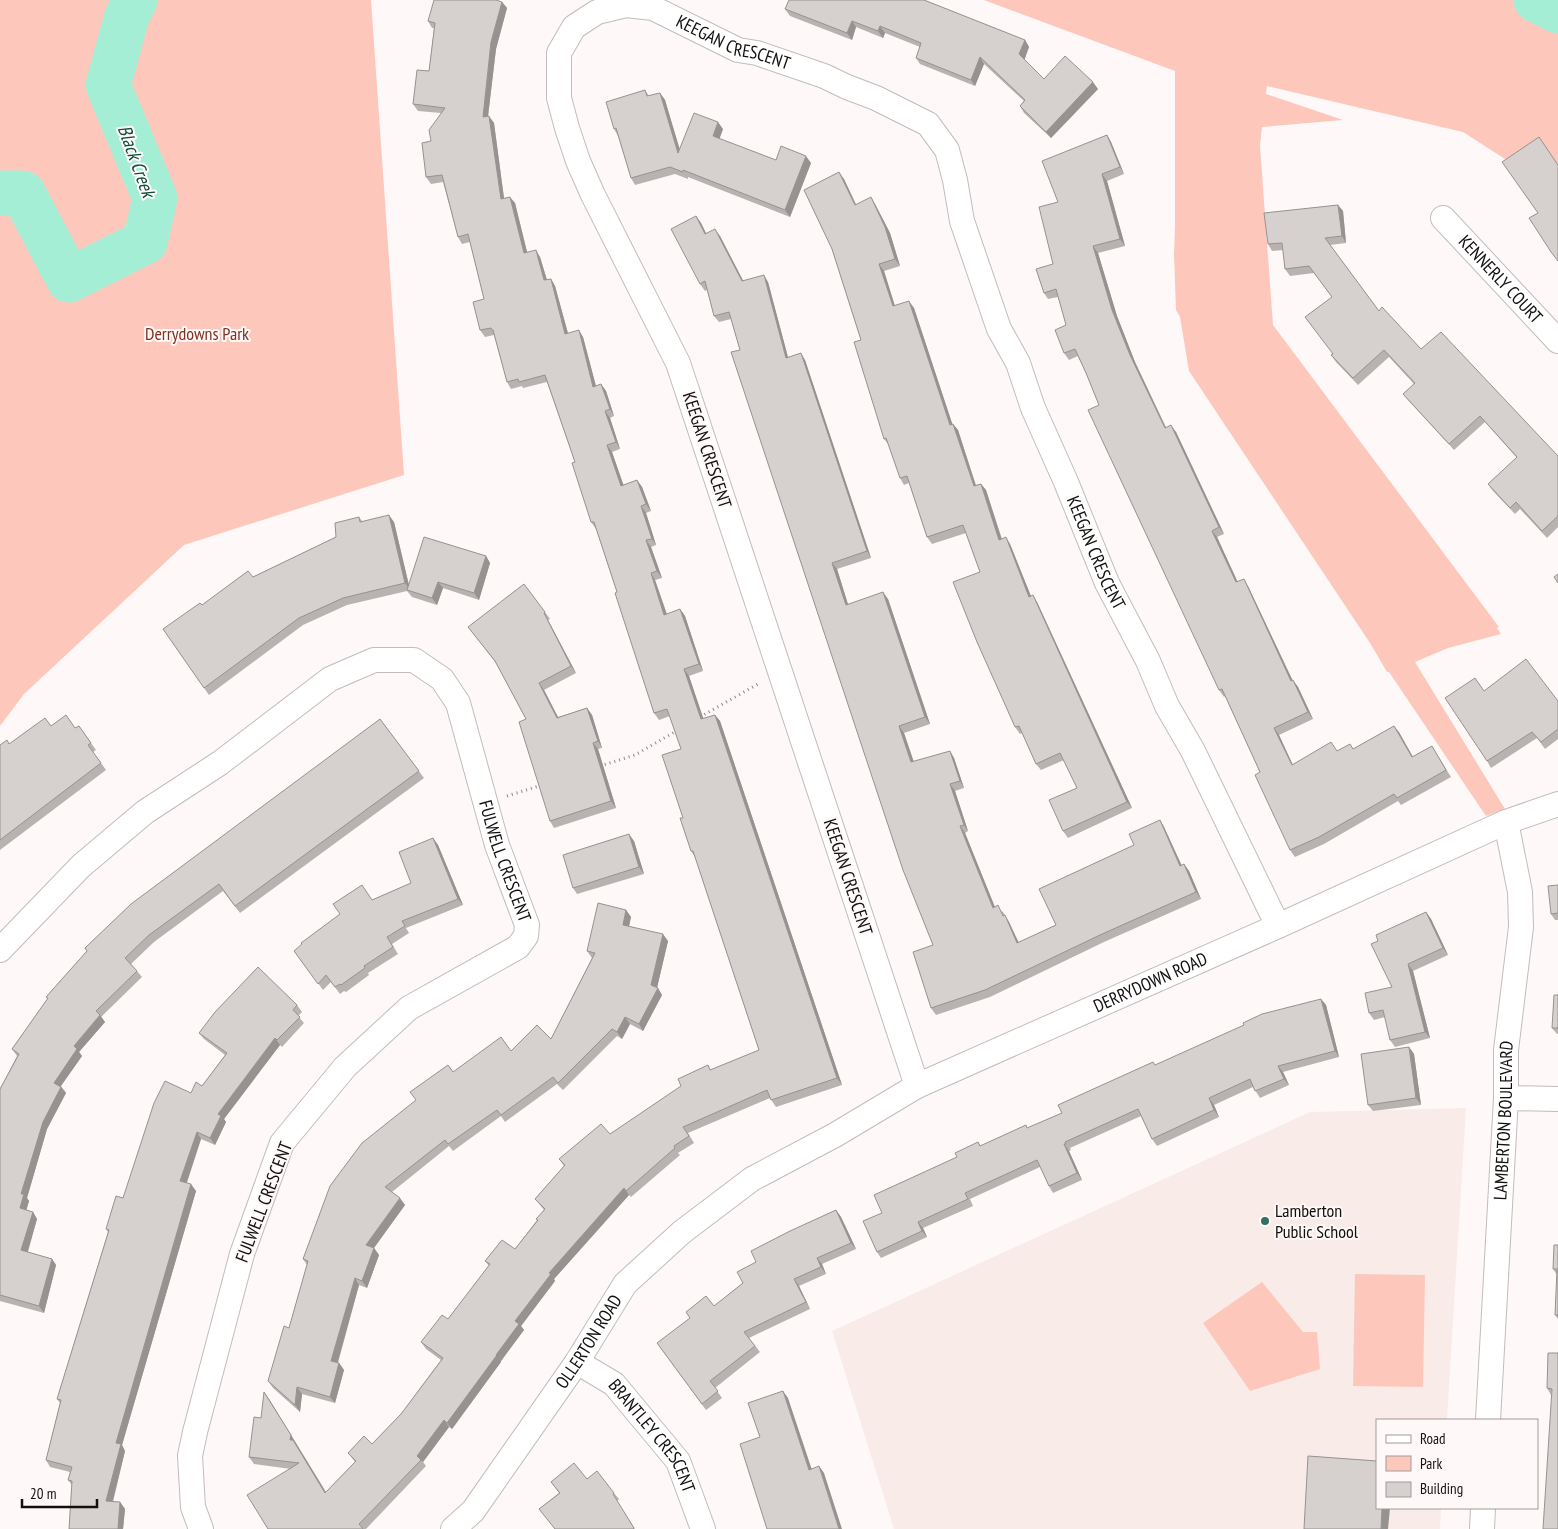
<svg xmlns="http://www.w3.org/2000/svg" width="1558" height="1529" font-family="'PT Sans Narrow',sans-serif">
<rect width="100%" height="100%" fill="#fef9f8"/>
<path fill="#f9ebe7" d="M1466 1108 1447 1420H1377V1508H1441L1440 1529H894L832 1331 1310 1112Z"/>
<path fill="#fdc8bb" d="M0 0H371L404 475 184 545 24 694 0 726Z
M984 0H1558V193L1463 132 1267 86 1266 94 1343 120 1262 127 1260 146 1273 325 1499 627 1497 628 1501 634 1448 648 1415 662 1505 809 1486 816 1389 672H1387L1370 643 1189 371 1180 317 1176 310 1174 255 1175 224V71Z
M1355 1274 1425 1275 1423 1387 1353 1386Z
M1262 1282 1303 1332H1317L1320 1369 1250 1391 1203 1323Z"/>
<g fill="none" stroke-linecap="round" stroke-linejoin="round">
<path stroke="#a3eed5" stroke-width="45" d="M1536 0 1558 11
M0 193H23L69 280 145 242 155 198 108 85 127 16 135 0"/>
<defs>
<g id="street">
<path id="s1" d="M1443 218 1558 341"/>
<path id="s2" d="M0 950 81 866 145 812 220 763 330 679 374 660H414L442 679 458 703 497 845 527 925 526 936 518 947 409 1008 345 1067 282 1143 242 1254 195 1432 190 1456 193 1507 201 1529"/>
<path id="s3" d="M917 1086 678 363 593 195 578 161 567 128 559 98V53L574 27 597 12 626 5 653 8 738 50 757 53 824 76 847 87 876 98 928 124 947 150 955 180 962 221 999 329 1018 363 1033 408 1066 482 1107 583 1148 661 1167 706 1193 751 1278 926"/>
<path d="M1506 1098 1558 1099"/>
<path id="s4" d="M577 1362 614 1384 678 1461 703 1529"/>
<path id="s5" d="M1488 1420 1506 1098V1050L1521 927 1520 892 1506 822"/>
<path id="s6" d="M453 1529 473 1511 577 1362 625 1284 682 1232 752 1179 835 1135 917 1086 1278 926 1506 822 1558 804"/>
<path d="M1482 1529 1483 1508"/>
</g>
</defs>
<use href="#street" stroke="#c2bcba" stroke-width="26"/>
<path stroke="#8d8a89" stroke-width="3" stroke-dasharray="1 4" stroke-linecap="butt" d="M700 717 758 684
M600 766 635 755 678 730
M507 796 542 785"/>
<use href="#street" stroke="#fff" stroke-width="24"/>
</g>
<path fill="#b8b3b1" d="M788 0H924L1025 40 1029 47 1024 60 1044 79 1098 89 1051 138 1024 113 1020 106 1024 101 984 64 975 86 920 64 916 58 920 47 885 33 883 38 856 27 852 40 790 16 785 9 789 0Z
M502 2 507 8 496 49 488 117 494 123 504 198 515 203 527 252 540 257 547 280 551 279 555 286 568 333 583 337 596 386 601 384 606 391 614 416 610 418 620 449 612 452 623 485 637 480 642 487 651 511 646 513 656 545 651 547 662 578 655 580 667 614 680 609 685 616 703 671 689 676 703 719 715 715 720 721 842 1085 776 1107 770 1098 688 1133 694 1143 678 1153 680 1155 631 1197 629 1195 554 1279 555 1281 521 1326 524 1330 501 1361V1362L452 1429 449 1427 423 1462 426 1466 366 1529H268L291 1469 254 1464 249 1457 261 1418 269 1399 326 1492 355 1462 348 1453 372 1444 401 1414 441 1360 426 1349 421 1342 448 1319 489 1266 485 1261 515 1249 537 1220 544 1210 535 1199 564 1166 559 1159 610 1134 711 1070 759 1050 695 857 691 851 683 818 681 749 670 716 659 720 654 713 617 592 596 529 591 522 575 462 547 382 523 388 522 386 511 389 507 382 494 335 485 337 480 330 484 299 470 242 462 244 458 237 443 182 431 184 426 177 431 141 441 113 418 111 413 104 429 71 434 28H432L428 21Z
M645 90 649 96 660 93 665 100 679 149 723 129 719 139 776 160 811 163 790 217 688 177V179L675 174 635 185 631 178 618 136 614 129Z
M1107 135 1111 142 1124 174 1107 181 1125 246 1098 253 1117 316 1135 362 1166 427 1176 432 1224 534 1217 537 1237 582 1248 586 1293 681 1298 687 1313 719 1279 735 1293 765 1338 751 1350 744 1353 749 1394 726 1413 757 1432 746 1451 777 1401 805 1398 801 1324 844 1295 857 1290 850 1260 772 1225 696 1224 697 1219 690 1099 405 1086 373 1078 356 1069 360 1064 353 1066 325 1058 297 1048 299 1044 293 1053 264 1058 202Z
M844 179 856 204H875L890 233 900 266 884 271 895 306 914 308 952 424H953L958 430 976 485 981 484 986 490 1002 539 1010 544 1031 596 1037 602 1132 808 1068 838 1063 831 1077 788 1064 760 1041 770 1036 764 1022 733 1020 734 1015 727 980 572 966 533 932 544 927 537 909 483 904 485 900 478 889 445 884 439 861 340 832 249Z
M1338 205 1343 211 1346 243 1330 245 1379 311 1421 349 1558 456V527L1547 538 1520 509 1515 514 1493 491 1488 484 1517 458 1485 422 1454 450 1408 400 1403 394 1414 384 1389 357 1358 385 1336 362 1331 355 1332 354V297L1314 273 1290 276 1285 269 1283 250 1272 251 1268 244Z
M696 216 701 223 706 234 720 236 743 281 768 282 788 357 805 360 871 558 837 569 848 604 888 599 930 724 904 733 914 762 950 751 954 758 964 788 955 791 968 831 965 833 995 907 1003 912 1009 922 1019 943 1056 925 1134 845 1160 820 1164 827 1182 866 1184 864 1189 871 1201 899 1104 942 990 997 936 1015 931 1008 933 945 740 350 731 319 719 322 714 316 707 290 705 291 700 284Z
M359 517 362 521 394 522 409 585 486 556 490 563 479 600 443 588 437 605 412 597 407 591 347 605 303 625 209 695 163 629 202 605 253 577 336 537Z
M545 612 550 619 548 620 576 673 544 690 558 717 587 708 592 715 602 748 598 749 616 808 554 828 550 821 526 719 496 663 468 627Z
M1484 691 1558 701V739L1545 749 1537 738 1491 768 1487 761Z
M380 719 424 778 240 913 223 891 154 942 131 964 137 971 142 977 101 1017 105 1022 79 1052 82 1056 61 1086 66 1093 47 1129 27 1198 29 1201 26 1210 33 1212 37 1219 28 1252 52 1259 56 1265 44 1313 0 1301V1089L17 1056 12 1049 48 998 46 997 87 951 85 948Z
M51 726 75 728 79 726 96 750 93 752 106 770 0 850V745L9 744Z
M433 838 438 845 463 905 406 928 409 933 392 944 398 954 368 973 369 975 346 992 344 991 340 994 331 982 323 990 294 951 372 900 411 883Z
M634 841 644 874 577 894 573 888Z
M1558 885V920H1555L1551 914Z
M626 910 631 917 629 926 668 941 657 988 662 995 643 1031 630 1024 622 1039 617 1036 563 1090 557 1084 505 1122 501 1116 453 1151 449 1146 392 1192 405 1205 374 1248 379 1255 367 1288 359 1285 338 1363H339L344 1370 335 1403 302 1394 300 1412 273 1388 268 1381 289 1328 307 1265 303 1259 453 1072 511 1051 551 1039 592 958 587 951Z
M1426 912 1431 919 1448 955 1413 971 1430 1038 1395 1047 1390 1040 1385 1017 1374 1020 1369 1013 1392 987 1378 941Z
M1558 995V1034H1557L1552 1028Z
M1321 999 1326 1005 1339 1057 1283 1072 1289 1085 1260 1098 1253 1087 1214 1105 1219 1117 1157 1146 1152 1139 1141 1116 1070 1148 1071 1150 1069 1151 1082 1180 1053 1193 1049 1186 1040 1167 970 1199 973 1206 923 1228 927 1237 881 1258 877 1252 882 1213 957 1157 978 1142 981 1146 1028 1128 1062 1113 1156 1065Z
M297 1005 302 1012 298 1016 304 1023 282 1047 280 1045 224 1119 226 1122 215 1145 201 1139 187 1183 196 1191 122 1445 125 1451 113 1502H120L125 1509 123 1529H69L72 1485 68 1480 70 1472 50 1467 46 1460 60 1403 57 1399 108 1232 106 1229 123 1198 191 1093 202 1086 225 1055 204 1039 199 1033Z
M1409 1047 1414 1054 1421 1105 1373 1111 1368 1105Z
M836 1210 841 1217 856 1249 822 1264 826 1274 799 1286 810 1309 749 1338 760 1352 715 1388 722 1398 706 1410 657 1343 714 1306 743 1283 756 1262Z
M1558 1245V1319L1555 1315 1557 1275 1553 1269Z
M1558 1353 1551 1395 1547 1388Z
M587 1479 614 1493 619 1499 617 1501 635 1529H555L539 1509 559 1493 551 1482Z"/>
<path fill="#969290" d="M502 2 507 8 496 49 487 124 483 117 491 42Z
M852 21 856 27 852 40 847 33Z
M880 26 885 33 883 38 878 31Z
M1025 40 1029 47 1024 61 1019 54Z
M980 57 984 64 975 86 971 80Z
M1093 82 1098 89 1051 138 1046 132Z
M660 93 665 100 683 160 678 153Z
M489 116 494 123 505 206 501 199Z
M718 122 723 129 718 143 713 136Z
M1107 135 1111 142 1124 174 1120 167Z
M806 156 811 163 790 217 785 210Z
M839 172 844 179 859 212 855 205Z
M1102 174 1107 181 1125 246 1120 239Z
M510 197 515 203 529 260 524 253Z
M871 197 875 204 890 233 900 266 895 259Z
M1338 205 1343 211 1346 243 1342 236Z
M696 216 701 223 710 241 705 234Z
M715 229 720 236 747 288 742 281Z
M1093 246 1098 253 1117 316 1135 362 1169 435 1165 428 1130 355 1112 310Z
M536 250 540 257 549 287 544 280Z
M879 264 884 271 897 313 893 306Z
M764 275 768 282 790 365 786 358Z
M551 279 555 286 570 341 565 334Z
M909 301 914 308 955 432 950 425Z
M579 330 583 337 598 394 593 387Z
M801 353 805 360 871 558 867 551Z
M601 384 606 391 614 416 610 409Z
M605 411 610 418 620 449 616 442Z
M953 424 958 430 978 493 974 486Z
M1171 425 1176 432 1224 534 1219 527Z
M607 445 612 452 626 492 621 486Z
M637 480 642 487 651 511 646 504Z
M981 484 986 490 1004 547 999 540Z
M641 506 646 513 656 545 652 539Z
M389 515 394 522 410 590 405 583Z
M1212 531 1217 537 1241 589 1236 582Z
M1006 537 1010 544 1034 604 1029 597Z
M646 540 651 547 662 578 657 571Z
M486 556 490 563 479 600 474 593Z
M832 563 837 569 850 611 846 605Z
M651 573 655 580 669 621 664 615Z
M1244 579 1248 586 1296 688 1291 681Z
M438 582 443 588 437 605 432 598Z
M883 592 888 599 930 724 925 717Z
M1033 595 1037 602 1132 808 1127 802Z
M680 609 685 616 703 671 699 664Z
M544 613 548 620 576 673 571 666Z
M684 669 689 676 706 726 701 719Z
M1293 680 1298 687 1313 719 1308 712Z
M539 683 544 690 562 725 557 718Z
M587 708 592 715 602 748 598 741Z
M715 715 720 721 842 1085 837 1078Z
M899 726 904 733 916 769 911 762Z
M1394 726 1399 732 1417 764 1412 757Z
M1274 728 1279 735 1296 772 1292 765Z
M593 743 598 749 616 808 611 801Z
M950 751 954 758 964 788 960 781Z
M950 784 955 791 968 831 964 825Z
M1160 820 1164 827 1185 873 1180 866Z
M960 826 965 833 998 915 993 908Z
M629 834 634 841 644 874 639 867Z
M433 838 438 845 463 905 458 899Z
M1184 864 1189 871 1201 899 1196 892Z
M626 910 631 917 628 931 623 925Z
M1426 912 1431 919 1448 955 1443 948Z
M1005 915 1009 922 1022 950 1017 943Z
M663 934 668 941 656 992 651 985Z
M1408 964 1413 971 1430 1038 1425 1032Z
M658 988 662 995 643 1031 639 1024Z
M1321 999 1326 1005 1339 1057 1335 1051Z
M100 1015 105 1022 79 1052 82 1056 58 1090 54 1083 74 1046Z
M625 1017 630 1024 622 1039 617 1032Z
M275 1038 280 1045 224 1119 226 1122 215 1145 210 1138 218 1114Z
M1409 1047 1414 1054 1421 1105 1416 1098Z
M1278 1066 1283 1072 1289 1085 1284 1079Z
M61 1087 66 1093 47 1129 27 1198 29 1201 25 1215 20 1208 21 1194 43 1122Z
M1209 1098 1214 1105 1219 1117 1214 1110Z
M197 1132 201 1139 185 1187 180 1181Z
M1064 1144 1069 1151 1082 1180 1077 1173Z
M191 1184 196 1191 122 1445 125 1451 111 1508 106 1501 116 1443Z
M624 1188 629 1195 554 1279 555 1281 521 1326 524 1330 501 1361V1362L452 1429 447 1423 496 1355 515 1321 549 1273Z
M400 1198 405 1205 371 1252 366 1245Z
M836 1210 841 1217 856 1249 851 1243Z
M33 1212 37 1219 26 1257 21 1250Z
M918 1222 923 1228 927 1237 922 1231Z
M374 1248 379 1255 367 1288 362 1281Z
M817 1258 822 1264 826 1274 821 1267Z
M52 1259 56 1265 44 1313 39 1306Z
M355 1278 359 1285 336 1368 331 1361Z
M794 1279 799 1286 810 1309 806 1302Z
M339 1363 344 1370 335 1403 330 1397Z
M297 1387 302 1394 300 1412 295 1405Z
M783 1391 788 1398 814 1476 809 1470Z
M264 1392 269 1399 330 1499 290 1440Z
M444 1420 449 1427 423 1462 417 1456Z
M819 1466 824 1473 842 1529H839Z
M120 1502 125 1509 123 1529H118Z
M1382 1508H1390L1388 1529H1381Z"/>
<path fill="#d6d0ce" stroke="#969290" d="M434 0H496L502 2 491 42 483 117 489 116 501 199 510 197 524 253 536 250 544 280 551 279 565 334 579 330 593 387 601 384 610 409 605 411 616 442 607 445 621 486 637 480 646 504 641 506 652 539 646 540 657 571 651 573 664 615 680 609 699 664 684 669 701 719 715 715 837 1078 771 1100 767 1090 683 1127 689 1136 674 1146 675 1148 626 1191 624 1188 549 1273 551 1274 515 1321 519 1324 496 1355H497L447 1423 444 1420 417 1456 421 1460 359 1524 363 1529H268L247 1495 299 1463 249 1457 254 1417 261 1418 264 1392 291 1435 290 1440H293L325 1493 356 1461 348 1453 364 1436 372 1444 401 1414 443 1358 421 1342 442 1315 448 1319 490 1264 485 1261 502 1240 515 1249 538 1220 536 1219 545 1209 535 1199 565 1165 559 1159 601 1124 610 1134 681 1086 678 1079 708 1065 710 1070 759 1050 693 851H691L680 818H683L662 755 681 749 667 709 654 713 615 593 617 592 594 522H591L572 463 575 462 545 375 519 382 518 379 507 382 493 330H492L491 328 480 330 473 302 484 299 468 234 458 237 442 175 426 177 422 143 431 141 429 130 445 108 413 104 417 70 429 71 435 23 428 21Z
M789 0H924L1025 40 1019 54 1044 79 1065 56 1093 82 1046 132 1020 106 1025 100 980 57 971 80 916 58 921 43 880 26 878 31 852 21 847 33 785 9Z
M645 90 647 96 660 93 678 153 694 113 718 122 713 136 776 160 781 146 806 156 785 210 683 170V172L670 167 631 178 616 128 614 129 606 102Z
M1107 135 1120 167 1102 174 1120 239 1093 246 1112 310 1130 355 1165 428 1171 425 1219 527 1212 531 1236 582 1244 579 1291 681 1293 680 1308 712 1274 728 1292 765 1331 742 1337 751 1350 744 1353 749 1394 726 1412 757 1432 746 1446 770 1397 798 1394 794 1319 837 1290 850 1255 775 1260 772 1222 689 1219 690 1088 410 1099 405 1086 373 1075 349 1064 353 1055 330 1066 325 1056 289 1044 293 1036 269 1053 264 1039 207 1058 202 1042 161Z
M1539 137 1558 165V261L1551 252 1529 218 1538 213 1502 162Z
M839 172 855 205 871 197 885 227 895 259 879 264 893 306 909 301 950 425 953 424 974 486 981 484 999 540 1006 537 1029 597 1033 595 1127 802 1063 831 1049 800 1077 788 1060 753 1036 764 1019 726 1015 727 1003 700 977 642 953 582 980 572 963 525 927 537 907 476 900 478 886 438 884 439 854 342 861 340 832 249 804 190Z
M1338 205 1342 236 1325 238 1379 311 1382 307 1421 349 1441 332 1558 456V516L1542 531 1516 502 1510 508 1488 484 1517 457 1480 416 1449 444 1403 394 1415 383 1384 350 1353 378 1331 355 1333 354 1305 317 1332 297 1309 266 1285 269 1282 243 1268 244 1264 213Z
M696 216 705 234 715 229 742 281 764 275 786 358 801 353 867 551 832 563 846 605 883 592 925 717 899 726 911 762 950 751 960 781 950 784 964 825 960 826 993 908 998 905 1003 916 1005 915 1017 943 1056 925 1039 889 1134 845 1129 834 1160 820 1180 866 1184 864 1196 892 1100 935 985 990 931 1008 913 952 933 945 903 870 731 352 740 350 729 312 714 316 705 281 700 284 671 229Z
M389 515 405 583 343 598 299 618 204 688 163 629 200 603 202 605 248 571 253 577 336 537 335 523 359 517 360 522Z
M424 537 486 556 474 593 438 582 432 598 407 590Z
M1558 574V583L1554 577Z
M524 584 545 612 544 613 571 666 539 683 557 718 587 708 598 741 593 743 611 801 550 821 519 722 526 719 495 661 468 627Z
M1526 659 1558 701V729L1541 742 1532 732 1487 761 1445 698 1475 678 1484 691Z
M66 715 75 728 79 726 91 743 88 745 101 763 0 840V745L7 740 9 744 45 718 51 726Z
M380 719 419 771 235 906 219 884 149 935 125 958 137 971 96 1011 100 1015 74 1046 77 1049 54 1083 61 1087 43 1122 21 1194H24L20 1208 33 1212 21 1250 52 1259 39 1306 0 1295V1089L19 1054 12 1049 48 998 46 997 87 951 85 948 131 904Z
M629 834 639 867 573 888 563 855Z
M433 838 458 899 402 921 405 926 387 937 393 947 364 966 365 968 341 985 340 984 335 987 326 975 318 984 294 951 302 944 301 943 340 914 333 904 362 885 372 900 411 883 399 852Z
M1558 885V913L1551 914 1548 886Z
M598 903 626 910 623 925 663 934 651 985 658 988 639 1024 625 1017 617 1032 612 1029 558 1083 553 1077 501 1115 497 1110 448 1144 445 1140 385 1187 400 1198 366 1245 374 1248 362 1281 355 1278 331 1361 339 1363 330 1397 297 1387 295 1405 268 1381 284 1326 289 1328 308 1261 303 1259 330 1186 362 1143 416 1100 410 1092 448 1065 453 1072 501 1037 511 1051 537 1025 551 1039 595 953 587 951Z
M1426 912 1443 948 1408 964 1425 1032 1390 1040 1383 1010 1369 1013 1365 993 1392 987 1371 944 1378 941 1376 935Z
M258 967 297 1005 293 1010 300 1017 277 1040 275 1038 218 1114 221 1116 210 1138 197 1132 180 1181 191 1184 116 1443 121 1444 106 1501 120 1502 118 1529H69L72 1481 68 1480 72 1467 46 1460 61 1400 57 1399 109 1230 106 1229 116 1196 123 1198 154 1103 165 1081 191 1093 196 1082 202 1086 227 1053 199 1033 215 1012Z
M1554 995H1558V1028H1552Z
M1321 999 1335 1051 1278 1066 1284 1079 1255 1091 1250 1079 1209 1098 1214 1110 1152 1139 1138 1109 1065 1142 1066 1144H1064L1077 1173 1049 1186 1037 1160 965 1193 968 1199 918 1222 922 1231 877 1252 863 1221 882 1213 874 1195 957 1157 955 1153 978 1142 980 1146 1026 1125 1027 1128 1062 1113 1058 1105 1153 1062 1155 1065 1244 1025 1243 1023 1262 1014Z
M1409 1047 1416 1098 1368 1105 1361 1054Z
M836 1210 851 1243 817 1258 821 1267 794 1279 806 1302 744 1332 755 1346 710 1381 718 1391 702 1404 657 1343 690 1318 686 1312 706 1296 714 1306 743 1283 737 1272 756 1262 751 1251 790 1231Z
M1554 1245H1558V1315H1555L1557 1269H1553Z
M1548 1353H1558V1529H1543L1552 1389 1547 1388Z
M783 1391 809 1470 819 1466 839 1529H767L740 1444 760 1437 748 1403Z
M1308 1456 1377 1461V1508H1382L1381 1529H1304Z
M574 1463 587 1479 597 1471 614 1493 613 1494 634 1528 633 1529H555L539 1509 560 1493 551 1482Z"/>
<circle fill="#32715f" stroke="#fef9f8" stroke-width="2" cx="1265" cy="1221" r="5"/>
<g text-anchor="middle" stroke-width="4" stroke-linejoin="round" paint-order="stroke">
<g font-size="18" fill="#12100f" stroke="#fef9f8">
<text dy="6" stroke="none"><textPath href="#s3" startOffset="1300">KEEGAN CRESCENT</textPath></text>
<text dy="6" stroke="none"><textPath href="#s1" startOffset="84">KENNERLY COURT</textPath></text>
<text transform="translate(707 450) rotate(72)" y="6">KEEGAN CRESCENT</text>
<text dy="6" stroke="none"><textPath href="#s3" startOffset="1975">KEEGAN CRESCENT</textPath></text>
<text dy="6" stroke="none"><textPath href="#s2" startOffset="744">FULWELL CRESCENT</textPath></text>
<text transform="translate(848 877) rotate(72)" y="6">KEEGAN CRESCENT</text>
<text dy="6" stroke="none"><textPath href="#s6" startOffset="910">DERRYDOWN ROAD</textPath></text>
<text dy="6" stroke="none"><textPath href="#s5" startOffset="300">LAMBERTON BOULEVARD</textPath></text>
<text transform="translate(264 1202) rotate(-69)" y="6">FULWELL CRESCENT</text>
<text dy="6" stroke="none"><textPath href="#s6" startOffset="232">OLLERTON ROAD</textPath></text>
<text dy="6" stroke="none"><textPath href="#s4" startOffset="108">BRANTLEY CRESCENT</textPath></text>
</g>
<g font-size="18" fill="#7f3221" stroke="#fef9f8">
<text x="197" y="340">Derrydowns Park</text>
</g>
<g font-size="18" fill="#12100f" stroke="#fef9f8" text-anchor="start">
<text x="1275" y="1217">Lamberton<tspan x="1275" dy="21">Public School</tspan></text>
</g>
<g font-size="19" font-style="italic" fill="#0f4d3d" stroke="#fef9f8">
<text transform="translate(137 161) rotate(70)" y="7">Black Creek</text>
</g>
</g>
<rect x="1376" y="1419" width="162" height="90" fill="#fef9f8" stroke="#a09c9b"/>
<rect x="1386" y="1435" width="25" height="8" fill="#ffffff" stroke="#a09c9b"/>
<text x="1420" y="1444" font-size="15" fill="#12100f">Road</text>
<rect x="1386" y="1456" width="25" height="15" fill="#fdc8bb" stroke="#a09c9b"/>
<text x="1420" y="1469" font-size="15" fill="#12100f">Park</text>
<rect x="1386" y="1482" width="25" height="15" fill="#d6d0ce" stroke="#a09c9b"/>
<text x="1420" y="1494" font-size="15" fill="#12100f">Building</text>
<path d="M22 1499v8h75v-8" fill="none" stroke="#12100f" stroke-width="2.5"/>
<text x="30" y="1499" font-size="15" fill="#12100f" stroke="#fef9f8" stroke-width="4" paint-order="stroke">20 m</text>
</svg>
